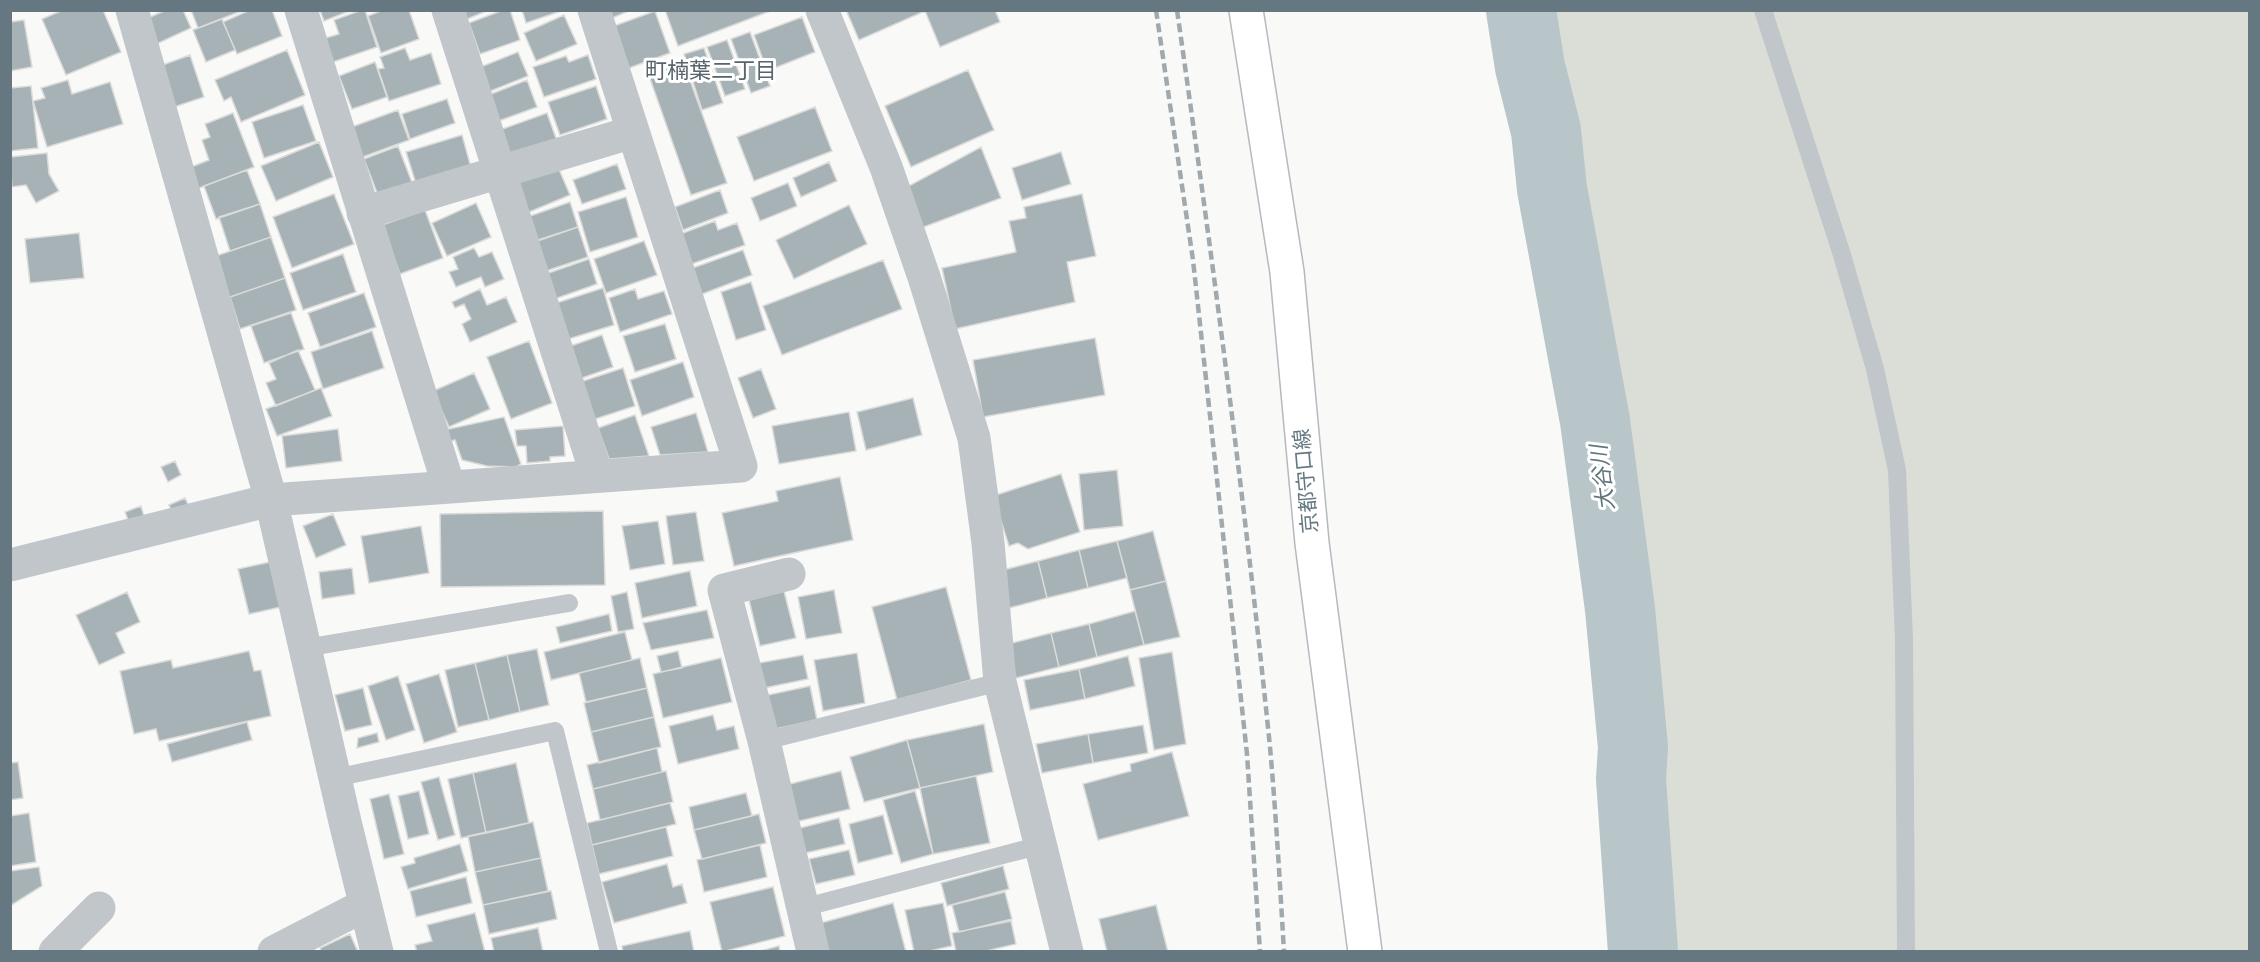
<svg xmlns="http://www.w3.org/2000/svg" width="2260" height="962" font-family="Arial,'Noto Sans JP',sans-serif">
<rect width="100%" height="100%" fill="#f9f9f7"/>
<path fill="#daded6" d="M1556 11H2249V951H1669L1632 468Z"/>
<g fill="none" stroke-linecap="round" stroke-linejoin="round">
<path stroke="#b8c6c9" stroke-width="70" d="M1521 10 1530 67 1546 131 1552 189 1595 421 1620 609 1633 747 1631 779 1643 952"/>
</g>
<path fill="#a7b2b6" stroke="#dbdbd9" stroke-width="1.5" d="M63 10H103L121 52 66 75 42 19Z
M166 10H183L191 28 150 47 139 22Z
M191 10H244L198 28Z
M250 10H272L282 36 237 54 223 22Z
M320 10H352L324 21Z
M362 10H365L377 47 327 64 319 40 339 34 334 20Z
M383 10H409L419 39 381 53 368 16Z
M455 10H489L460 22Z
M503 10H510L520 40 480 54 469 23Z
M522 10H564L526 23Z
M609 10H631L612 18Z
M665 10H773L678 46Z
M846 10H995L1000 22 940 47 925 11 859 40Z
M655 11 670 53 629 68 614 26Z
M564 15 577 44 536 61 524 33Z
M802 17 815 52 767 71 754 35Z
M222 19 235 50 206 62 193 30Z
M24 20 32 67 10 71V22Z
M750 32 770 86 751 93 731 39Z
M727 40 745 89 725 96 707 47Z
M405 48 410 60 431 53 441 84 389 101 378 69 384 68 380 57Z
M704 48 723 103 702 110 684 54Z
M287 50 305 95 241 122 231 97 224 101 215 80Z
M518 52 528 76 488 92 478 68Z
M190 55 204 97 171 108 157 67Z
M588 55 596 79 544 97 533 67 566 56 569 62Z
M682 58 727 183 691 195 647 70Z
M375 62 387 97 352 109 339 76Z
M968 70 994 130 911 167 885 106Z
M68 80 72 94 110 82 123 124 47 147 33 101 45 98 41 88Z
M527 80 537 107 496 122 486 96Z
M31 86 38 148 10 151V88Z
M596 86 607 119 560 135 548 102Z
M447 99 455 123 410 139 402 114Z
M303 105 316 141 264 158 252 122Z
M815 107 832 151 754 181 737 137Z
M398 110 409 140 360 158 349 128Z
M233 113 254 167 194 190 186 169 209 160 202 140 210 137 205 124Z
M547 113 557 141 507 160 497 131Z
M462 135 472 171 417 187 406 152Z
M319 142 333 177 276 201 261 166Z
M398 146 413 185 379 198 364 159Z
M981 147 1001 198 921 228 905 188Z
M1061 152 1071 184 1022 200 1012 168Z
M47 153 49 174 59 191 36 203 26 185 12 187 10 157Z
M555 160 570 195 522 215 507 180Z
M829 162 837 181 801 197 793 178Z
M617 164 626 189 582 204 573 180Z
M247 170 260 204 216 219 204 186Z
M788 183 797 206 760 221 751 198Z
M720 190 728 213 683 230 675 207Z
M334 194 354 244 292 268 273 217Z
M1082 194 1096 256 1067 262 1075 302 955 329 942 268 1016 252 1009 221 1026 218 1024 207Z
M626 197 638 237 590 252 578 212Z
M570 202 578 227 538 240 530 216Z
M476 203 491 237 447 256 432 223Z
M260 204 271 237 230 251 219 217Z
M849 205 867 244 794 279 776 240Z
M425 210 443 258 400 274 382 225Z
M715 221 718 230 737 223 745 245 686 266 675 236Z
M578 227 588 257 537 274 526 245Z
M79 233 84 278 30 283 25 239Z
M271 237 285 278 230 297 210 258Z
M644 241 657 275 606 293 594 259Z
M474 248 479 257 492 252 504 279 485 287 481 277 456 287 449 272 458 269 453 257Z
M743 250 752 275 697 296 687 270Z
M343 254 356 292 303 310 290 273Z
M589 259 597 284 546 302 537 277Z
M883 260 902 309 782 355 763 306Z
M285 278 296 310 240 329 230 297Z
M751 282 766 330 736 340 721 292Z
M603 288 614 325 562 341 550 305Z
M480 289 487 305 506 297 517 322 470 342 462 324 471 319 464 304 455 308 452 302Z
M635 289 638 299 664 291 672 314 620 332 609 298Z
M364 293 376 327 320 347 308 313Z
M291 313 304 349 264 363 251 326Z
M665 324 676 359 635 372 623 336Z
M372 331 384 368 323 389 311 352Z
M602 335 613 367 571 382 559 350Z
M1095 338 1105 395 983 417 973 360Z
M529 341 552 403 511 419 487 357Z
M298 350 315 390 276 406 266 383 276 379 269 363Z
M683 362 694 397 642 416 630 380Z
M623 368 635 406 586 422 574 384Z
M761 369 776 409 753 418 738 378Z
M474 373 490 409 449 427 433 391Z
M321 388 332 416 277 436 266 409Z
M913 398 922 435 866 450 857 412Z
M849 412 856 451 779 464 772 426Z
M696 413 708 452 660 455 651 427Z
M635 415 649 456 609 459 598 428Z
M504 417 521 464 516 467 487 466 462 460 455 440 448 442 444 430Z
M563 426 565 456 550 457V461L527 463 526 446H517L515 430Z
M338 429 342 461 286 468 282 436Z
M175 461 181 475 168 482 161 467Z
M1117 470 1123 526 1084 530 1079 474Z
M1061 474 1080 532 1028 549 1018 543 1009 546 993 496Z
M840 477 853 540 734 566 722 513 778 501 776 491Z
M185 498 191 511 175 518 169 505Z
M141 506 145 520 130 525 125 512Z
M603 511 605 585 441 587 440 514Z
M696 512 704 561 673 565 666 516Z
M333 514 346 545 316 558 303 526Z
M658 521 665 564 630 570 622 526Z
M421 526 429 573 369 583 361 536Z
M1153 531 1166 581 1130 590 1117 541Z
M1117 541 1127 578 1088 588 1079 550Z
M1079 550 1088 588 1047 598 1038 561Z
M1038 561 1047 598 1009 608 999 571Z
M270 562 281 607 249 614 238 569Z
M352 568 355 594 322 599 319 572Z
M690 571 697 606 642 618 635 583Z
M1166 581 1180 637 1144 645 1130 590Z
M946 587 971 680 897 700 872 607Z
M834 590 842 633 806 639 798 597Z
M784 591 796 638 760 646 749 600Z
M127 592 140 622 116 633 125 653 99 665 76 615Z
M627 592 634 629 618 632 611 596Z
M707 610 714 638 651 650 643 623Z
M1135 611 1144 645 1097 657 1089 624Z
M609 614 612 631 560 643 556 627Z
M1089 624 1097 657 1059 667 1051 633Z
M625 632 632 660 551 680 544 652Z
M1051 633 1059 667 1016 678 1008 644Z
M537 649 549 705 520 712 507 655Z
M249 651 254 671 261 670 271 716 159 741 156 729 134 734 120 671 171 660 173 668Z
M678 651 682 668 661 672 657 656Z
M1172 652 1186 744 1154 750 1139 658Z
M857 653 865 703 823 711 814 660Z
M507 655 520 712 489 720 475 663Z
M803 655 808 679 764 688 759 663Z
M1128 656 1135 686 1085 699 1079 669Z
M640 658 647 688 586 702 579 673Z
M721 658 732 702 663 718 653 674Z
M475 663 489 720 458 727 445 670Z
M1079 669 1085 699 1030 710 1024 680Z
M439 674 457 732 424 743 406 684Z
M398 676 415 730 386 740 368 686Z
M810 686 817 720 775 729 768 695Z
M363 688 372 725 345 731 335 695Z
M647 688 654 717 591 732 584 703Z
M713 715 717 730 734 726 739 749 678 764 669 726Z
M654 717 661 747 599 763 591 732Z
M247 722 252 740 172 762 167 744Z
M984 724 993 772 920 788 907 740Z
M1143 725 1148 753 1093 763 1088 734Z
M377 733 379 742 357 748 358 738Z
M1088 734 1093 763 1042 773 1036 744Z
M907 740 920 788 864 802 850 757Z
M657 748 662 772 593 789 587 765Z
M1172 752 1189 816 1098 840 1083 784 1131 771 1130 764Z
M18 762 23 798 10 800V763Z
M516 763 529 823 486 833 473 773Z
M666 771 673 802 600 820 593 789Z
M841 771 850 809 795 822 786 785Z
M473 773 486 833 461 838 448 779Z
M976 776 990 843 933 854 920 788Z
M439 777 455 835 438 840 421 782Z
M419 791 429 834 408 839 398 796Z
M915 791 933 854 901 863 883 800Z
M746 793 752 816 694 830 689 807Z
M389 794 404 854 384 859 370 799Z
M670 803 676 824 592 845 587 823Z
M29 813 36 862 10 866V816Z
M759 814 766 843 702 859 694 830Z
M883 815 893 854 858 863 849 824Z
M839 818 845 844 805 853 800 828Z
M533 822 541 858 475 872 468 836Z
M666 827 673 856 599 874 592 845Z
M460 844 468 871 408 889 401 867 415 863 414 858Z
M760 845 767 877 704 892 697 860Z
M849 850 855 875 816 884 809 859Z
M541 858 548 891 483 905 475 872Z
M667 864 673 887 682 884 687 903 614 923 602 882Z
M1003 866 1009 889 947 906 941 883Z
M39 867 42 886 10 906V871Z
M466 877 472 903 416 917 410 891Z
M773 887 785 936 722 952 710 902Z
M551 891 557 919 489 934 483 905Z
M1005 892 1012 919 959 932 952 905Z
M893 903 906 952H825L817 924Z
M943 903 952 946 925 952H914L905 910Z
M1156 905 1168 952H1107L1099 919Z
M475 913 485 952H417L415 945 432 941 427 925Z
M1011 921 1016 944 982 952H956L952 933Z
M538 928 543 952H494L491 938Z
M690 931 694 952H623L622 946Z
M350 934 358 952H322L320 948Z
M779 946 780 952H756Z"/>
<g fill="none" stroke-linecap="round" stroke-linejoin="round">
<defs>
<path id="primary" d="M1246 10 1287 272 1312 543 1365 952"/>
</defs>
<use href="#primary" stroke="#b4babd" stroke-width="36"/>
<path stroke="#c0c6c9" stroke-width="18" d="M1763 10 1842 255 1875 369 1897 470 1904 640 1906 952
M305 648 569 603
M764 741 1000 682
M335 778 555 731 609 952
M802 908 1041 845"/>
<path stroke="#c0c6c9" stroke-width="33" d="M132 10 271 500 346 826 377 952
M301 10 449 487
M448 10 597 476
M822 10 886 167 924 277 974 438 988 543 1000 682 1067 952
M363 213 633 132
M10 565 271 500 741 466 594 10
M789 574 724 590 764 741 813 952
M55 952 99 908
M274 952 365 905"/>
<use href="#primary" stroke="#fff" stroke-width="33"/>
<path stroke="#a0a9ad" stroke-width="4.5" stroke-dasharray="9 4.5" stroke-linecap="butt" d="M1156 10 1193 260 1247 754 1260 952
M1177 10C1212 256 1245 501 1270 747 1276 815 1280 884 1284 952"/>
</g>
<g text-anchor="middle" stroke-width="6" stroke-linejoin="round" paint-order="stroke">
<g font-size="21" fill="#657881" stroke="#fff">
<text transform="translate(1306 481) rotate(-95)" y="7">京都守口線</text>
</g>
<g font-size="22" fill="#57656d" stroke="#fff">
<text x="711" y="78">町楠葉二丁目</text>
</g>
<g font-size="22" font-style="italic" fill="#60767c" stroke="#fff">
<text transform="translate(1602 478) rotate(-97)" y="8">大谷川</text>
</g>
</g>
<rect width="2260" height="962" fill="none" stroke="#657881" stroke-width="24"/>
</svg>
